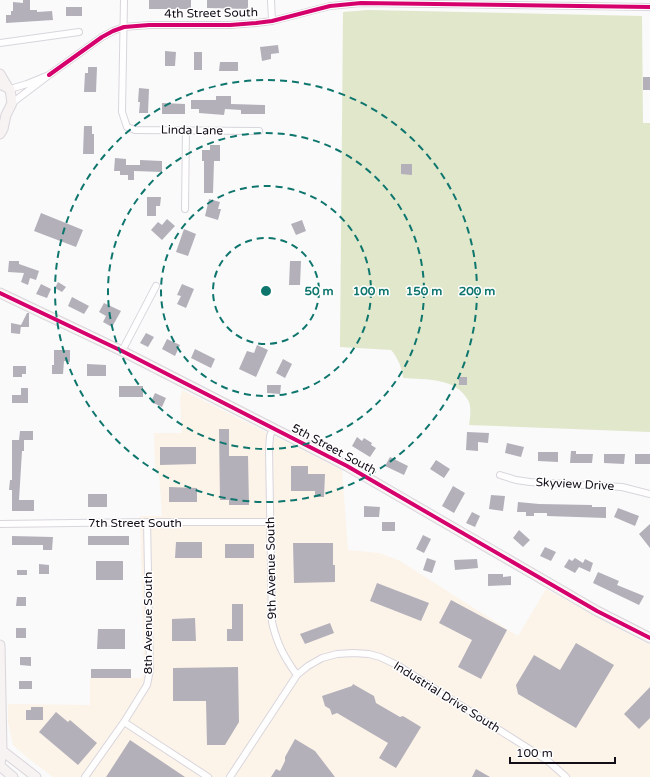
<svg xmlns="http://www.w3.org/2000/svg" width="650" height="777" font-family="'Varela Round',sans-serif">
<rect width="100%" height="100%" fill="#fafafa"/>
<path fill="#fcf3e9" d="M182 390 342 470 348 550 379 553 400 561 518 636 546 589 613 626 650 645V777H53L29 759 13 745 8 723V704L90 705V678H142L144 670 140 516H162L160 486 159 477 155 466 154 433H182L180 399Z"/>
<path fill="#e0e7cb" d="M368 10 642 16 643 123H650V432L469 425C470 418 472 407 468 400 455 377 426 380 403 378 403 370 397 356 391 350L340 347 343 12Z"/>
<path fill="#b3b0ba" d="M23 0H30V10H37V12L52 11 53 20 6 23V15H11V11H13V2L23 3Z
M149 0H191V9H149Z
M207 0H248V9L207 8Z
M66 7H82V16H66Z
M278 45 279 53 271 54V59L262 61 260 47Z
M165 51 176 52 175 66H165Z
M194 52H202V70H194Z
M220 62H238V71H219Z
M88 67H97L96 92H84L85 73H88Z
M643 77H650V90H643Z
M139 88 149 89 148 113H139L140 102H138Z
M216 96H231V104L265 105V114H241V110L225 109 224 115 199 113V109H191V100H216Z
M162 103 185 104V114H162Z
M84 126H92V134H94V154H83Z
M210 145H220V161H214L213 193H204V161H202V150H210Z
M115 158 126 159V165H140V160L162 161V172L134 171V180H128V175H120V171H114Z
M401 164H412V175L401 174Z
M147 197H161L160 206H156V216H147Z
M209 199 220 202 218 209H221L218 220 205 216Z
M41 213 83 230 76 247 34 231Z
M167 219 175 226 162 240 151 230 158 222 162 225Z
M302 220 306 231 296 235 291 224Z
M184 229 196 234 188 256 176 252Z
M9 261H19V264L39 271 36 280 30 278 28 285 21 282 24 273 8 272Z
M290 261H301L300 285H289Z
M58 282 66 287 62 292 55 288Z
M41 284 51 289 47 298 36 294Z
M182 284 194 289 186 308 177 304 181 296 177 295Z
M72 297 89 306 84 314 68 306Z
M104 303 121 311 112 327 103 322 106 316 99 312Z
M27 313H29V327H20Z
M11 323 21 325 20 334 11 333Z
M146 333 154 337 148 347 140 343Z
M167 339 180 345 175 356 162 349Z
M257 345 268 350 256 377 239 369 247 351 254 353Z
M195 349 215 359 211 368 191 358Z
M54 350H70V362L64 361 63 374H52V365H54Z
M283 359 292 364 285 378 276 373Z
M87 364 106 365V376H87Z
M13 366H26V374H22V377H13Z
M459 377H467V385H459Z
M267 385H281L280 394 267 393Z
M119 386H143V397H119Z
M21 388H28V403H12V395H21Z
M155 393 166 398 162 407 151 402Z
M219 429H229V456H248L249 505H229V500H220Z
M20 431H33V440H19Z
M467 432 489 433 488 443 478 442V451L466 450Z
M357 437 362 441 364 438 372 443 371 445 376 448 370 457 352 446Z
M12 440H24V451H22L19 500H34V511H12V490H9L10 480H12Z
M507 443 524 447 521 457 505 453Z
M160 447H196V464L160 465Z
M571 451H576V454H593L592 463H570Z
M538 452H558V462L538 461Z
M604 454H625L624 464 604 463Z
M635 454H650V464H635Z
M390 457 408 466 404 475 385 466Z
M436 460 450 469 444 478 430 469Z
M291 466H308V474H325L324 497H315V491H291Z
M453 486 465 493 454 513 442 506Z
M169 487 197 488V502H169Z
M88 494H107V507H88Z
M491 495 505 496 503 511 489 509Z
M518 502 539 504 592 505V507H606V518L547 516V513H534V516H526V512H517Z
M364 506 380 507 379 517H364Z
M618 508 639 516 635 526 614 517Z
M472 512 480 516 475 527 466 523Z
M382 522H395V531H382Z
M650 524V548L639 534Z
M519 530 530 540 523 547 513 538Z
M423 535 431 539 424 553 416 549Z
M12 536 53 537 52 550H43V545H12Z
M88 536H129V545H88Z
M176 542H202V558H175Z
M293 543H333V565H335V582L294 583Z
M225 544H254V558H225Z
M545 547 556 552 551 561 540 556Z
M427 558 436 561 432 573 423 570Z
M575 558 583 563 585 559 593 563 590 572 579 567 575 573 564 567 569 559 572 561Z
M477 559 478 568 455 570 454 560Z
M96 561H123V580H96Z
M39 564 49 565V574H39Z
M17 570H27V575H17Z
M598 572 619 581 617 585 644 596 639 605 593 583Z
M488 574H503V577L511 576V585L488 586Z
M377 583 429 603 421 621 370 601Z
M17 597H26V606H16Z
M451 600 507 630 481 679 458 667 472 640 439 623Z
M232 604H243V641H227V629H232Z
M195 618 196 641H172V619Z
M330 623 334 633 305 644 300 634Z
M16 628H26V638H16Z
M98 629H125V649H97Z
M576 643 614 665 576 728 518 694 516 685 534 655 560 670Z
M20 657H31V666L20 665Z
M238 667 239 722 225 745H207L206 701H173V668Z
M91 669H131V678H91Z
M19 681H32V689H19Z
M353 684 374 696 376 703 400 717 403 716 421 727 396 768 379 758 388 743 337 713 332 715 330 709 325 706 322 696 352 686Z
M650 687V718L639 729 624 714Z
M31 707H43V720H26V710H31Z
M56 712 68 722 70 720 97 743 78 765 39 732Z
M295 739 315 751 335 777H271L276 769 280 771 285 761V757Z
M130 740 185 777H106Z
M476 769 490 777H472Z"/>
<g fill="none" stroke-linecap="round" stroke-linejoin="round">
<defs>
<path id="street" d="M124 0 122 112 127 127 135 130 259 131
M271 0 272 21
M0 43 79 32
M49 75 102 37 113 31 124 27 149 25H230L256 23 272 21 330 6 361 3 650 7
M10 89 27 84 49 75 12 103
M185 209 186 130
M122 351 156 286
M273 428 270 436 269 449 272 622C277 644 284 657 297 675
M500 475 516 480 530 482 622 487 650 494
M0 524 147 522H270
M124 722 208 777
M85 777 124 722 147 685 150 670 147 522
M230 777 297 675 308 666 322 658 337 654 353 653 369 654 380 657 397 665 548 761 566 777"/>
<path id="secondary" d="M0 74 7 86
M0 84 10 89 12 103 6 115 3 129 0 134
M0 293 122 351 347 466 597 611 650 638
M0 645 2 752 0 764
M0 749 36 777
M0 766 13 777"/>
</defs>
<use href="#street" stroke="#d9d5dc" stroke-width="8"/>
<use href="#secondary" stroke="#d9d5dc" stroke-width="11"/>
<use href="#street" stroke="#fefefe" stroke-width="6"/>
<use href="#secondary" stroke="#f7f3f2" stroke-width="9"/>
<defs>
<path id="cycleway" d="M49 75 102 37 113 31 124 27 149 25H230L256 23 272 21 330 6 361 3 650 7
M0 293 122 351 347 466 597 611 650 638"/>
</defs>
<use href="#cycleway" stroke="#fff" stroke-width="6"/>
<use href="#cycleway" stroke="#d6006c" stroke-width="4"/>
</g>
<g fill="none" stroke="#0f766e" stroke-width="2" stroke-dasharray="7 5">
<circle cx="266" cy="291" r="53"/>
<circle cx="266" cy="291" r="105"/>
<circle cx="266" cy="291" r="158"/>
<circle cx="266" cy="291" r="211"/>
</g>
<g text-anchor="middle" stroke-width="3" stroke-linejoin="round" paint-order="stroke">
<g font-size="12" fill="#130d18" stroke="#fff">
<text transform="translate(211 13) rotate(-1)" y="4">4th Street South</text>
<text transform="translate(192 130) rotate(1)" y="4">Linda Lane</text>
<text transform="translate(334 449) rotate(28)" y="4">5th Street South</text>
<text transform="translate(575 484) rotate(3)" y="4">Skyview Drive</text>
<text x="135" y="527">7th Street South</text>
<text transform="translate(271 568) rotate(-91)" y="4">9th Avenue South</text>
<text transform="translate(148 623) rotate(-90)" y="4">8th Avenue South</text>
<text transform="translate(447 697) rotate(32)" y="4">Industrial Drive South</text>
</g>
</g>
<circle cx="266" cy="291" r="6" fill="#0f766e" stroke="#fff" stroke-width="2"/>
<g font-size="12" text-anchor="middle" font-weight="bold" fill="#0f766e" stroke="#fff" stroke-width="3" stroke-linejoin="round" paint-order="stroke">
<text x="319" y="295">50 m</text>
<text x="371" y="295">100 m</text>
<text x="424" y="295">150 m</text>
<text x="477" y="295">200 m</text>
</g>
<path d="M510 757v6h105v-6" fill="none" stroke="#130d18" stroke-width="2"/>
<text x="516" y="757" font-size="12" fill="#130d18" stroke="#ffffff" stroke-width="3" paint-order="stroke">100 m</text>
</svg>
